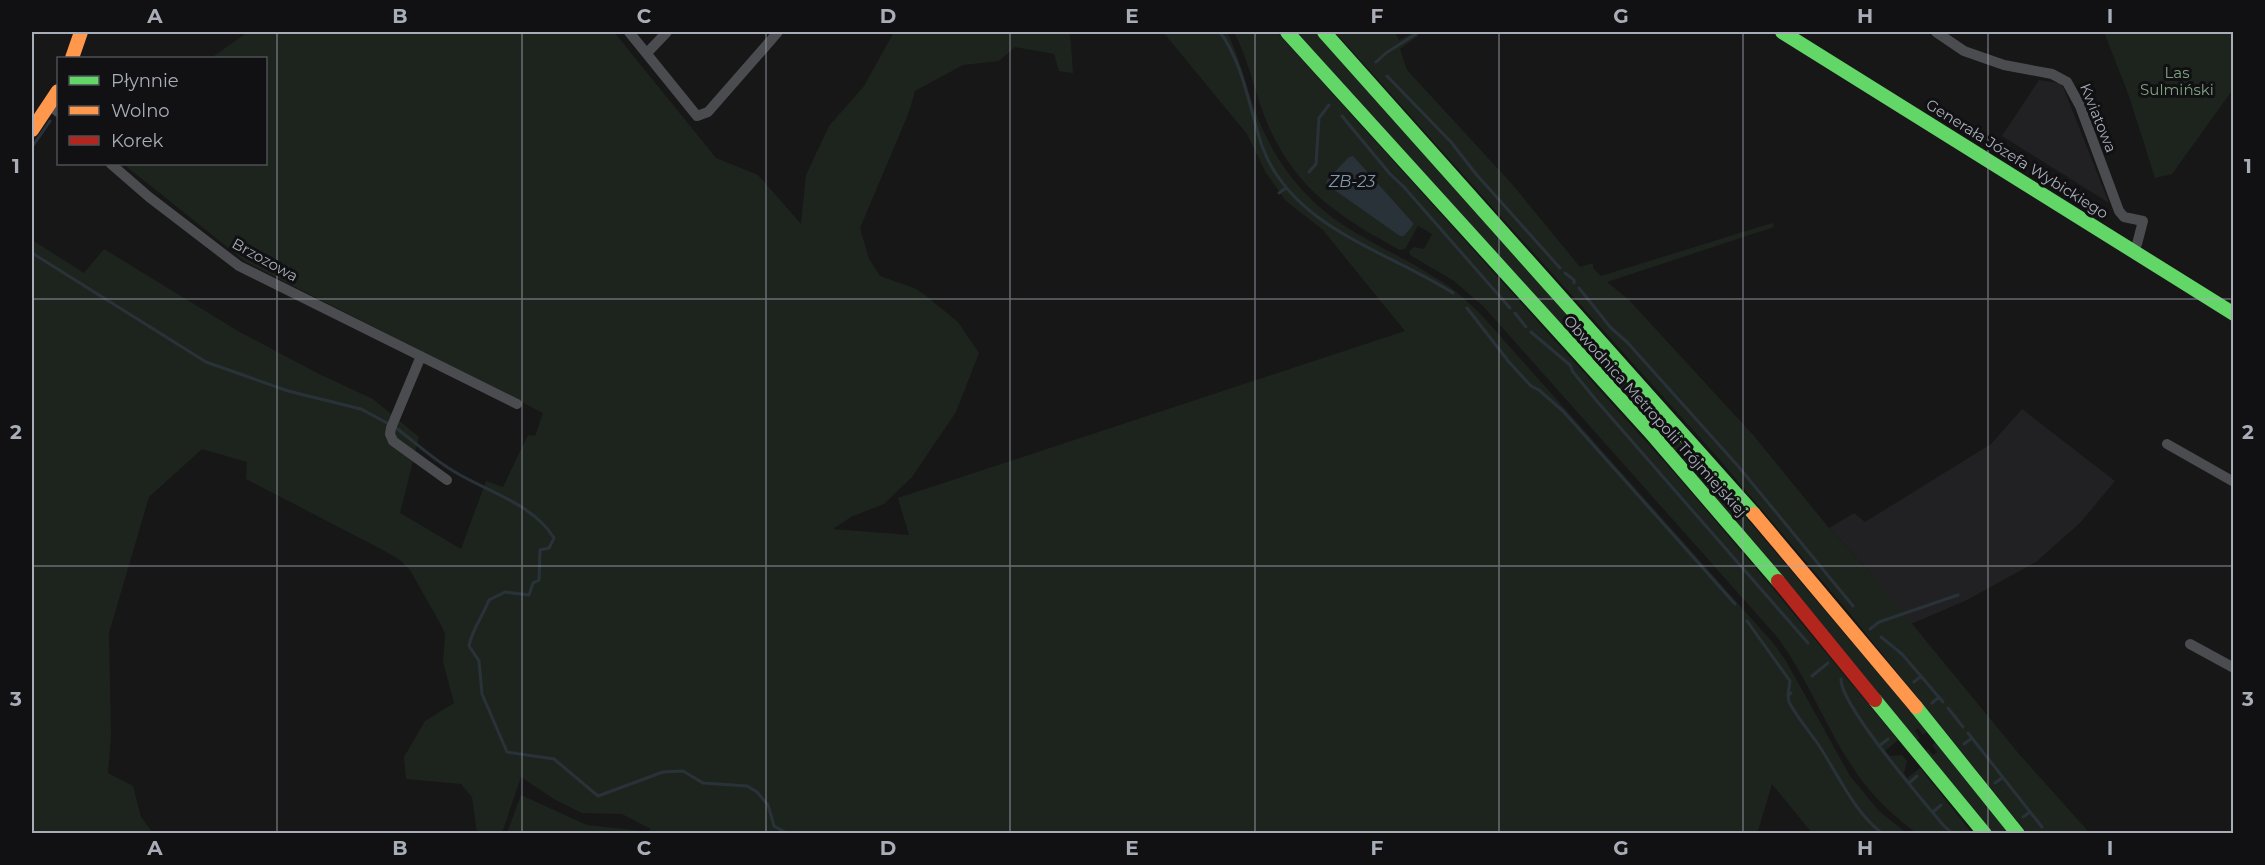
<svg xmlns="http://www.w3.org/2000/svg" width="2265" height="865" font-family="Montserrat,sans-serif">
<rect width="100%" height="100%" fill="#171717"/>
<path fill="#212123" d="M2039 80 2059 83 2063 87 2109 203 2002 136Z
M2022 409 2115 481 2080 523 2036 562 1967 600 1911 624 1867 569 1829 528 1854 513 1865 522 1991 444Z"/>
<path fill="#1d241e" d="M248 32H614L716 158 758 175 801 224 806 175 829 126 864 86 894 32H1070L1073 73 1059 71 1054 54 1015 47 999 61 963 65 915 91 909 112 860 228 869 259 880 276 914 288 925 295 958 322 979 353 956 412 912 477 884 504 851 517 833 529 909 535 898 498 1405 331 1322 229 1286 201 1266 173 1247 134 1163 32H1227C1240 58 1246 86 1256 113 1267 143 1284 171 1306 194 1342 233 1393 250 1436 278 1455 289 1470 303 1485 319L1774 644 1786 661 1850 776 1878 810 1906 833H1812L1772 784 1757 834H644L651 829 622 814 582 813 554 799 521 777 502 833H477L472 797 461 784 406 779 404 757 425 721 454 703 443 662 445 634 441 625 410 570 400 560 381 549 246 479 247 462 202 449 149 497 109 633 111 736 108 773 133 786 141 817 153 833H32V240L84 273 104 249 238 331 319 374 373 399 419 437 400 513 461 549 486 481 503 487 528 435 535 436 543 413 246 262 127 167 129 164H266V58H211Z
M1234 32H1277L1677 476 1770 585 1898 740 1885 751 1890 756 1902 755 1907 761 1904 773 1907 778 1920 768 1972 833H1916C1897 818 1878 802 1863 782 1829 737 1811 683 1778 638L1484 307 1454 281 1410 255 1409 251 1414 247 1424 249 1432 234 1418 226 1405 249 1400 250C1337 216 1293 187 1265 118 1254 89 1248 59 1234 32Z
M1295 32H1317L1615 363 1927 731 1923 735 1918 728 1915 731 1920 738 1915 741Z
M1335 32H1395L1399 40 1415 32 1418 36 1400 49 1407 70 1512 184 1580 267 1593 263V268L1601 276 1772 223 1774 227 1607 282 1629 300 1754 436 1829 528 1867 569 2019 754 2087 830V833H2027L1850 614 1719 459Z
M2104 32H2233V92H2231L2172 174 2155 178 2129 96Z
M1936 742 2009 833H1990L1924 752 1928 749 1933 755 1937 752 1932 745Z
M521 795 587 825 641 831 636 834 507 833Z"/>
<path fill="#2a3239" d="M1353 156 1413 223V225L1404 236H1400L1326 184 1327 180 1349 157Z"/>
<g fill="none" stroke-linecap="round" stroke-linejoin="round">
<path stroke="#2a3239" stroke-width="3" d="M1220 32C1244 65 1249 108 1262 146 1292 228 1386 250 1453 293
M1376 62 1386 53 1419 32
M1387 76 1451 142 1476 174 1560 268
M1342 116 1390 174 1403 186 1510 308
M32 147 50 121
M1309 172 1316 164 1319 118 1329 105
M1279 193 1286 188
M32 253 206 362 288 391 361 409 387 423
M1565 273 1574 280V283
M1579 288 1611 328 1627 342 1738 466 1853 606
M1467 308 1509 362 1531 386 1539 390 1563 411 1735 604
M1515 313 1526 327
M1531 332 1570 365 1573 372 1596 400 1808 643
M396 428C416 443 434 460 455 472 488 492 533 504 554 538L549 548 540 550 539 580 533 583 529 595 505 592 489 600C483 616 472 629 469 646L479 661 482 694 507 752 554 759 598 796 663 772 683 771 703 783 747 786 757 792 768 805 774 826 788 834
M1747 621 1790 681 1788 695
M1870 629 1879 622 1958 595
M1881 637 1902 654 1943 702
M1812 676 1828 663
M1841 679C1840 705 1924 802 1944 826L1953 834
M1914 682 1921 676
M1791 693 1788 696 1789 702C1797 717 1808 730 1818 744 1838 774 1853 811 1883 834
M1932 703 1939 697
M1948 708 1963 727
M1968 733 2042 827
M1964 744 1972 738
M1879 746 1888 739
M1909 783 1917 776
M1995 783 2002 778
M1933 812 1941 805
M2023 817 2030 812
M2046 832 2048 834"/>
<path stroke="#4b4c50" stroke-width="10" d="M629 32 697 116 708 112 778 32
M1936 32 1964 51 2004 65 2052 74 2067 82 2080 106 2119 211 2124 217 2143 221 2137 244 2133 250
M647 53 667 32
M50 106 58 112
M111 164 149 197 239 266 517 404
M421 356 391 428 390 434 393 441 447 480
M2167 444 2234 482
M2190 644 2234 668"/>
<path stroke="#63d668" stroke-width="14" d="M1287 32 1650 432 1778 581
M1324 32 1754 514
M1782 32 2234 314
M1875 700 1985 834
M1916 707 2018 834"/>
<path stroke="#ff974d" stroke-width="14" d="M72 58 81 32
M32 130 58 91
M1754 514 1916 707"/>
<path stroke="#b3261e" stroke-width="14" d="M1778 581 1875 700"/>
</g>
<path fill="none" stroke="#a8adb8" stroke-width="1.5" stroke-opacity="0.55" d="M277 32V834M522 32V834M766 32V834M1010 32V834M1255 32V834M1499 32V834M1743 32V834M1988 32V834M32 299H2234M32 566H2234"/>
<g text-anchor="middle" stroke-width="6" stroke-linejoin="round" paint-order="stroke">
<g font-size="15" fill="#7fa381" stroke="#111113">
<text x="2177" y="78">Las<tspan x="2177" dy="17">Sulmiński</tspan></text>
</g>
<g font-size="15" fill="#a8adb8" stroke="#111113">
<text transform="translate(2098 118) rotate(68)" y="5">Kwiatowa</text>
<text transform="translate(2017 159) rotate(32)" y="5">Generała Józefa Wybickiego</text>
<text transform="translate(265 260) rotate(29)" y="5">Brzozowa</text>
<text transform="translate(1655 416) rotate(48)" y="5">Obwodnica Metropolii Trójmiejskiej</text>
</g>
<g font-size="16" font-style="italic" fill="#7f9bb3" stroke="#111113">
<text x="1352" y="187">ZB-23</text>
</g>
</g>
<rect width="2265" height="865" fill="none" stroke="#111113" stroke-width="66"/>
<rect x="57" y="57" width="210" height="108" fill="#111113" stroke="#4d4f55" stroke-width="1.5"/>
<rect x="69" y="76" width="30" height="9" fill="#63d668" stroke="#4d4f55" stroke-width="1.5"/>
<text x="111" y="87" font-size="18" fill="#a8adb8">Płynnie</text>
<rect x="69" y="106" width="30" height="9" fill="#ff974d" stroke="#4d4f55" stroke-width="1.5"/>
<text x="111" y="117" font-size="18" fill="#a8adb8">Wolno</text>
<rect x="69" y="136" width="30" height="9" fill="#b3261e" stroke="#4d4f55" stroke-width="1.5"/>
<text x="111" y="147" font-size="18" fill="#a8adb8">Korek</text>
<rect x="33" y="33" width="2199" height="799" fill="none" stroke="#a8adb8" stroke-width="2"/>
<g font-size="20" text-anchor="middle" font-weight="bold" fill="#a8adb8">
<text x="155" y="23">A</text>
<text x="400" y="23">B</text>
<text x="644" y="23">C</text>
<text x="888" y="23">D</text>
<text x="1132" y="23">E</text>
<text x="1377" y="23">F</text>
<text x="1621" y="23">G</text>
<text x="1865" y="23">H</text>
<text x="2110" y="23">I</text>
<text x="16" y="173">1</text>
<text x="2248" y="173">1</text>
<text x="16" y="439">2</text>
<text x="2248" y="439">2</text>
<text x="16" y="706">3</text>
<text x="2248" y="706">3</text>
<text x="155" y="855">A</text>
<text x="400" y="855">B</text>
<text x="644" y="855">C</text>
<text x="888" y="855">D</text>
<text x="1132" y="855">E</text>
<text x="1377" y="855">F</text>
<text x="1621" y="855">G</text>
<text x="1865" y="855">H</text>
<text x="2110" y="855">I</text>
</g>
</svg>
